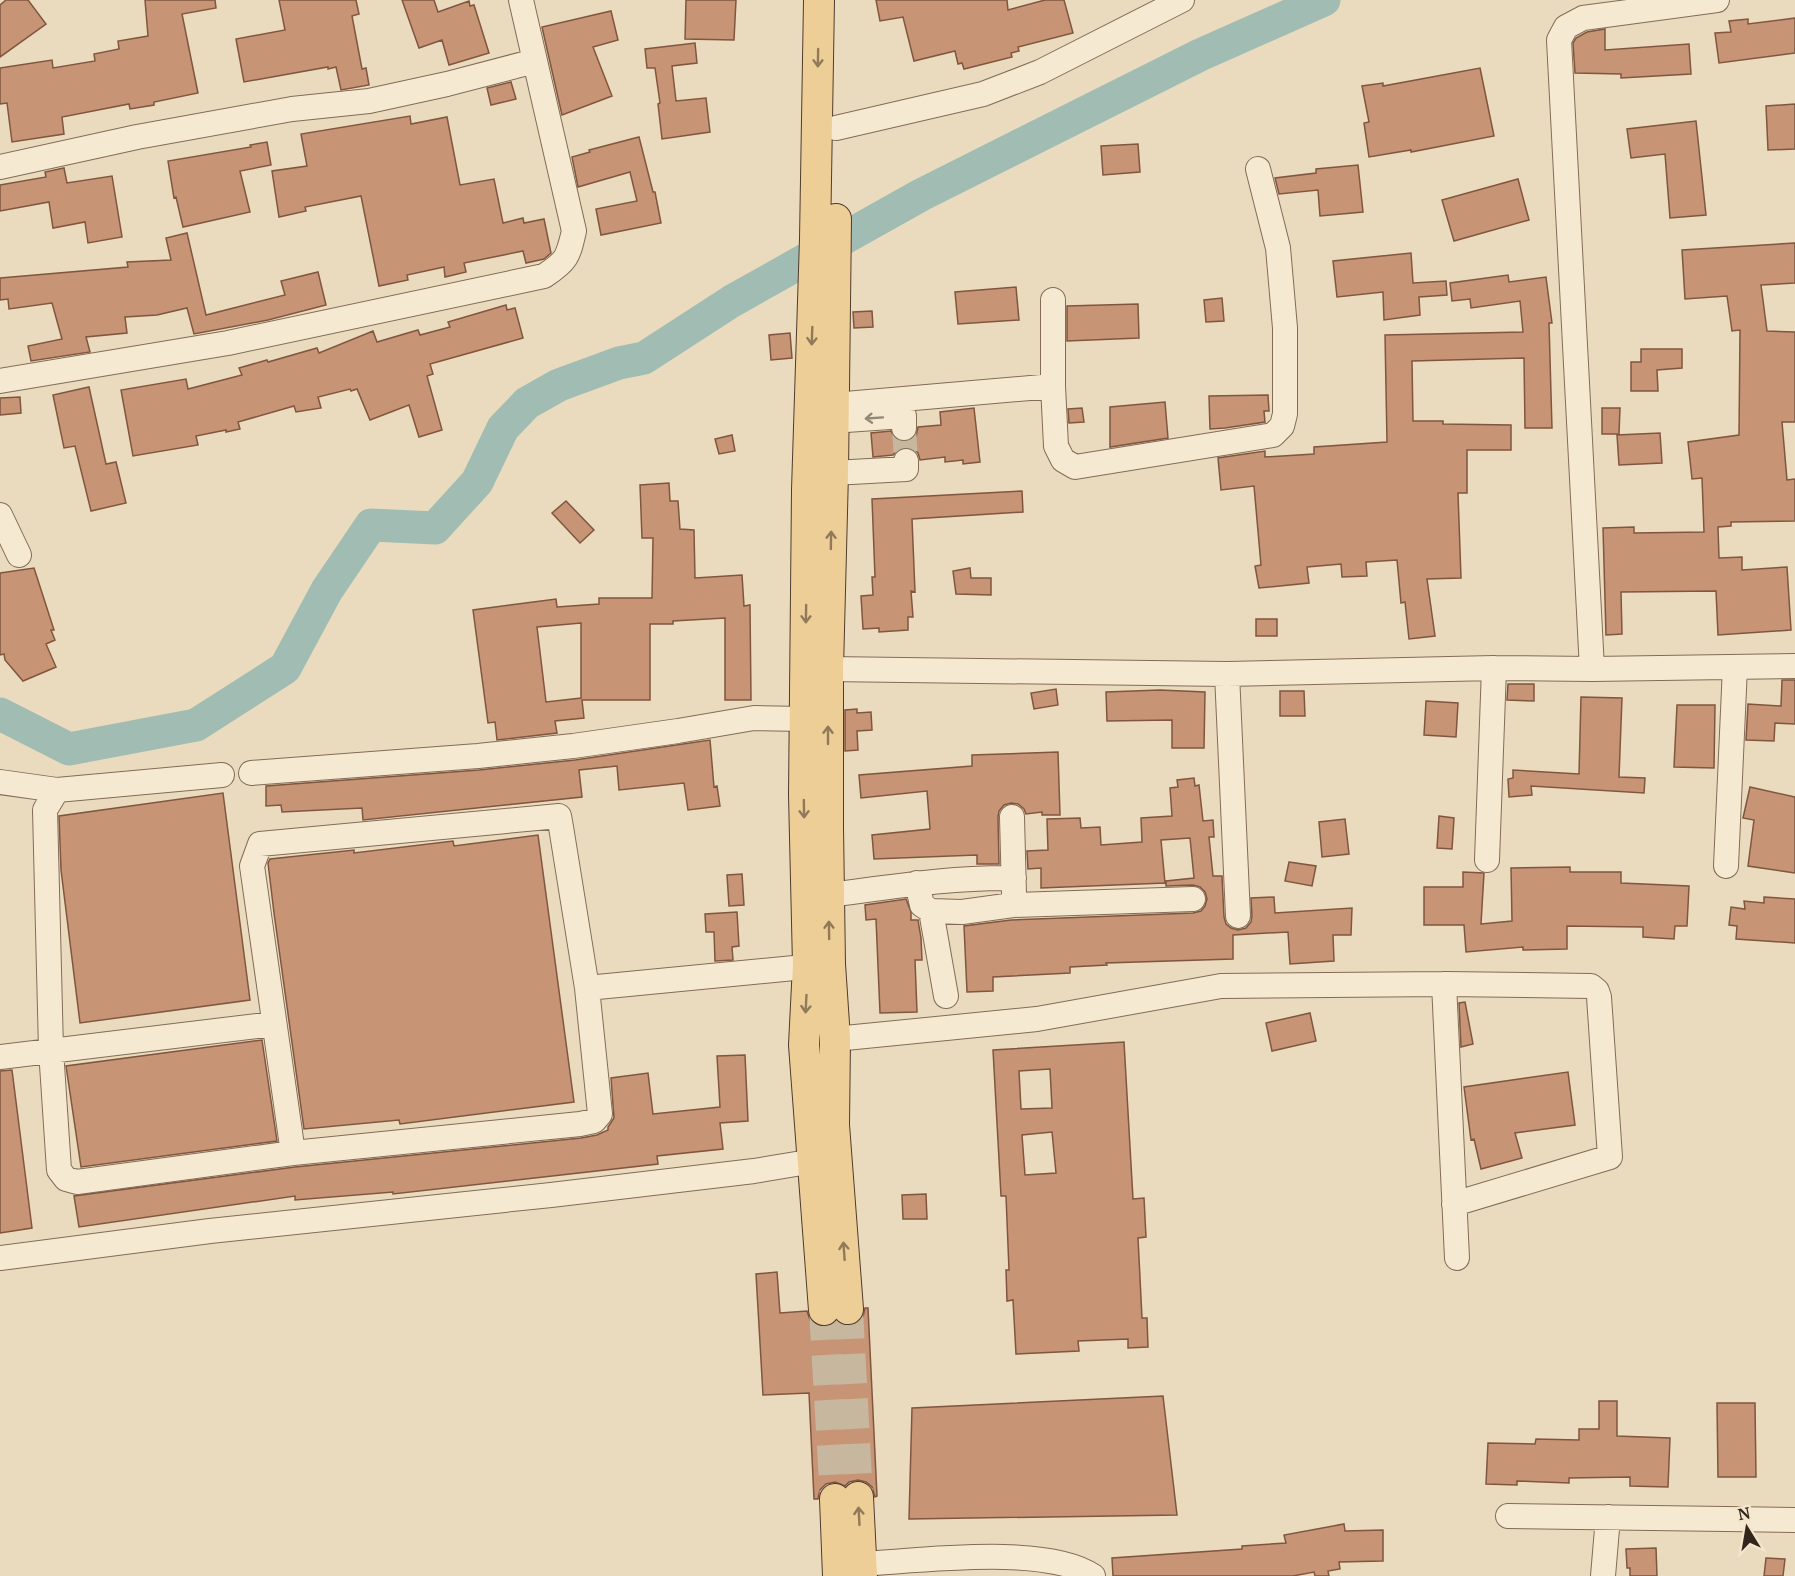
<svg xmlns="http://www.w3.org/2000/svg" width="1795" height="1576" font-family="'PT Serif',serif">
<rect width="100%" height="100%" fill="#ebdbbe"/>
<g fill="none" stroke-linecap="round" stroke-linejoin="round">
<path stroke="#a1bdb3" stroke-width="33" d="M0 714 69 749 196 725 285 668 327 590 371 525 435 528 477 482 503 428 527 403 559 385 619 363 644 358 732 301 921 195 1200 55 1324 0"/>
</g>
<path fill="#c79476" stroke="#80563f" stroke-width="1.5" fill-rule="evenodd" d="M6 0H28L46 24 0 57V5Z
M145 0H215L216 8 182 14 198 93 154 102V105L130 109 129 104 62 117 64 134 12 142 7 103 0 104V68L52 60 53 68 95 61 94 54 119 49 118 41 148 36Z
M279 0H356L359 14 352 16 362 69 366 68 369 85 341 90 336 67 328 69V67L244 82 236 39 285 30Z
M402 0H434L438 12 469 1 470 6 474 5 489 53 449 65 442 40 419 48Z
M686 0H736L734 40 685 39Z
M876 0H1007L1008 10 1045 0H1064L1073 33 1018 47 1019 51 1011 53 1012 57 964 69 962 63 958 64 955 51 914 61 903 17 880 21Z
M611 11 618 40 593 47 612 96 562 115 542 27Z
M1795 18V53L1719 63 1715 33 1731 32 1729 21 1748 19V24Z
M1605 29V50L1689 44 1691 74 1621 78V74L1575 73 1573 43 1576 38 1587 32Z
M695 43 697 63 672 66 676 101 706 98 710 132 662 139 658 104 660 103 655 68H647L645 49Z
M1480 68 1494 136 1411 152V150L1369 157 1364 123 1369 122 1362 86 1383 83V86Z
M511 82 516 99 491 105 487 88Z
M1795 104V149L1768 150 1766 106Z
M410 116 411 124 447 117 460 185 494 179 503 223 523 218 524 223 544 219 551 253 544 259 526 263 523 251 464 263 466 272 445 277 444 267 407 275 408 280 379 286 361 196 305 207 306 211 279 217 272 171 307 166 301 134Z
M1696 121 1706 215 1670 218 1665 154 1631 158 1627 129Z
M639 137 653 192H655L661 223 601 235 596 209 637 201 630 172 578 187 572 157 590 152 589 150Z
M267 142 271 165 240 171 250 212 183 227 176 197 174 198 168 161 251 147 250 145Z
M1138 144 1140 172 1103 175 1101 146Z
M1358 165 1363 212 1320 216 1318 190 1279 194 1275 178 1316 173V169Z
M64 168 67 183 112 176 122 237 88 243 85 222 53 228 49 202 0 211V185L46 177 45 172Z
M1518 179 1529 220 1454 241 1442 200Z
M187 233 206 315 285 295 281 281 318 272 326 305 268 320 194 334 187 308 157 315 125 317 127 333 86 337 90 352 31 361 28 346 62 339 52 303 9 309 8 299 0 300V278L128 267 127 262 171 260 166 238Z
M1795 243V283L1761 285 1767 331 1795 332V422H1782L1787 480 1795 479V521L1731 522V526L1718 527 1719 558 1742 557V570L1787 567 1791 630 1718 635 1716 591 1621 592 1622 634 1606 635 1603 528 1634 527V533L1704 532 1702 478 1692 479 1688 442 1739 435 1740 330 1732 331 1727 296 1685 299 1682 250Z
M1411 253 1413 283 1446 281 1447 295 1419 297 1420 315 1384 320 1383 292 1337 297 1333 261Z
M1508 275 1509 282 1546 277 1552 323H1549L1552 428H1525L1524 358 1412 361 1413 421H1443V424L1511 425V450H1467V493H1458L1461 578 1427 579 1435 636 1409 639 1405 602 1401 603 1397 560 1366 562 1367 576 1342 577 1341 564 1307 567 1309 583 1259 588 1255 566 1261 565 1254 486 1221 490 1218 458 1265 451V457L1314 454V447L1387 442 1385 335 1523 332 1520 301 1471 308 1470 299 1452 301 1450 283Z
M1016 287 1019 320 958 324 955 292Z
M1222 298 1224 321 1206 322 1204 300Z
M1138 304 1139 338 1067 341V306Z
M506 305 507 310 515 308 523 338 430 364 433 374 427 376 442 430 419 437 409 405 370 420 357 389 351 391 350 389 318 397 321 408 296 412 294 406 238 422 240 429 226 432V430L196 436 198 445 133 456 121 390 186 379 188 389 242 375 239 368 267 360 268 362 317 348 319 353 373 331 377 342 418 330 420 335 450 327 448 322Z
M872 311 873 327 854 328 853 312Z
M790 333 792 358 771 360 769 335Z
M1641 349H1682V368L1657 370 1658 391H1631V362H1641Z
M89 387 106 464 116 462 126 503 91 511 75 446 64 448 53 395Z
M1268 395 1269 411H1264L1265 422 1225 428 1210 429 1209 396Z
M20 397 21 413 0 415V398Z
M1165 402 1168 438 1110 447V407Z
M974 408 980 462 963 464V460L945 462V457L920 460 918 453 914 449 907 447 898 449 893 455 873 457 871 433 891 431 896 440 905 442 912 440 916 436 918 427 941 425 940 412Z
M1082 408 1084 422 1069 423 1068 409Z
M1602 408H1620L1619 434H1602Z
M1660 433 1662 463 1619 465 1617 435Z
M732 435 735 451 719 454 715 439Z
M669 483 670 501H678L680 529 694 530 695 578 742 575 744 606 750 605 751 700H725V618L673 621V624H650V700H582L584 718 555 721 557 733 497 740 495 722 488 723 473 610 556 599 557 607 599 604V598H652L653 538H642L640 485ZM581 623V698L546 702 537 627Z
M1022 491 1023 512 912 519 915 592 911 591 913 617H908V630L879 632V628L863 629 861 596 873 595 872 577H875L872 499Z
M566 501 594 530 580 543 552 513Z
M34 568 54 630H51L55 640 46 644 56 667 23 681 5 660 4 654 0 655V573Z
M970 568 971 578H991V595L956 594 953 571Z
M1256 619H1277V636H1256Z
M1782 680H1795V724L1775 723 1774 741 1746 740 1748 704 1781 706Z
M1508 684H1534V701L1507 700Z
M1056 689 1058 705 1034 709 1031 693Z
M1160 690 1205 692 1204 748H1172V720L1107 721 1106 692Z
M1280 691H1304L1305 716H1280Z
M1581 697 1622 698 1619 777 1645 778 1644 793 1531 786 1532 795 1509 797 1508 779 1513 778V770L1579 774Z
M1426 701 1458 703 1456 737 1424 735Z
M1677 705H1715L1714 768 1674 767Z
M857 709V713L871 712 872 730 857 731 858 750 845 751V710Z
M710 740 714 787 717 786 720 806 688 810 684 783 619 790 617 766 579 770 582 797 363 820 362 808 282 812 281 805 266 806V786L479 770 575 760Z
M1058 752 1060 815H1042V812L1026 814 1024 809 1018 804 1011 803 1004 805 999 811 998 817 999 864H977V855L874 859 872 835 930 829 927 791 861 798 859 775 972 766V755Z
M1194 778 1195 786 1199 785 1203 821 1213 820 1214 837H1209L1213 876H1222L1224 917 1226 924 1231 928 1238 930 1246 928 1251 922 1252 916 1251 898 1274 897 1275 913 1352 908 1351 935H1333L1334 961 1290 964 1288 932 1233 935V959L1106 963 1107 965 1070 967V973L993 977V991L967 992 964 926 1011 920 1193 913 1201 911 1205 906 1207 899 1205 892 1200 887 1193 885 1166 886V881L1194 878 1190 838 1161 840 1165 883 1041 888V868L1028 869 1027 851 1048 850 1047 819 1080 818 1081 828 1100 827 1101 845 1142 842 1141 818 1172 816 1170 788 1178 787 1177 780Z
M1750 787 1795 797V873L1748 866 1754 820 1743 818Z
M223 793 250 1000 80 1023 61 870 59 816Z
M1439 816 1454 818 1452 849 1437 848Z
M1345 819 1349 854 1322 857 1319 822Z
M538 835 574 1102 400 1124 399 1120 304 1129 274 913 268 863 270 859 354 850V853L453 841 454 846Z
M1289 862 1316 866 1312 886 1285 881Z
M1570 867V872H1621V883L1689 886 1687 926H1675L1674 939 1643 937V927L1567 926V949L1523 950V947L1466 952 1464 925H1424V887H1463V872L1484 873 1481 924 1512 921 1511 868Z
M742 874 744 905 729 906 727 875Z
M1764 897 1795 899V943L1736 939 1737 926 1729 925 1731 907 1745 909 1744 901 1764 903Z
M906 899 911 912V920H918L921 938 922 960H915L917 1012 880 1013 876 919 866 920 865 905Z
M737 912 739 946 732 947 733 960 715 961 714 932H706L705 914Z
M1465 1002 1473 1044 1461 1047 1459 1003Z
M1310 1013 1316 1041 1272 1051 1266 1023Z
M262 1040 277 1141 81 1167 66 1066Z
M1124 1042 1133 1199 1144 1198 1146 1237 1138 1238 1142 1318H1147L1148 1347 1128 1348V1339L1078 1341 1079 1351 1016 1354 1013 1300 1007 1301 1006 1270H1009L1006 1196H1001L993 1050ZM1050 1069 1052 1108 1021 1109 1019 1071ZM1052 1132 1056 1173 1025 1175 1022 1135Z
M745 1055 748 1121 720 1123 723 1149 657 1156 658 1164 393 1194V1192L295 1200V1196L79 1227 74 1196 295 1167 581 1138 597 1135 608 1130V1127L614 1118 611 1078 648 1073 653 1114 720 1107 717 1056Z
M12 1070 32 1228 0 1233V1071Z
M1568 1072 1575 1125 1515 1133 1522 1158 1481 1169 1474 1139 1471 1140 1464 1087Z
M926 1194 927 1219H903L902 1195Z
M777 1272 780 1313 807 1311 810 1320 817 1326 826 1327 836 1321 841 1325 849 1326 858 1323 863 1317 865 1308H868L877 1496 875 1497 872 1487 866 1482 858 1480 849 1482 845 1486 835 1482 826 1484 820 1490 818 1499H814L809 1393 763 1395 756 1274Z
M1163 1396 1177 1515 909 1519 912 1408Z
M1599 1401H1617V1436L1670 1438 1668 1487 1630 1486V1477L1569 1478V1483L1517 1481V1485L1486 1484 1488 1443 1535 1444 1536 1439 1579 1440V1429H1599Z
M1717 1403H1755L1756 1477H1718Z
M1344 1524 1345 1531 1383 1530V1561L1339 1562 1340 1569 1328 1571 1329 1576H1315L1314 1572 1293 1576H1113L1112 1558 1242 1549V1546L1286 1543 1284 1535Z
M1656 1548 1657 1576H1630V1568H1627L1626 1549Z
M1766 1558 1785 1559 1783 1576H1764Z"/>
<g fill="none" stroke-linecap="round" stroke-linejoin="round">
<path stroke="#c6b79e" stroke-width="24" stroke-dasharray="24 12" stroke-linecap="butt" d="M904 428 906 461"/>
<path stroke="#c6b79e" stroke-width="30" stroke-dasharray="30 15" stroke-linecap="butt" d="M848 1309 858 1497
M824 1310 835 1499"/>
<defs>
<path id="minor" d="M836 128 983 94 1040 72 1182 0
M0 167 137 137 292 109 369 101 447 84 535 61
M1053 300V386L1056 446 1063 460 1075 467 1273 435 1282 426 1285 414V328L1278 248 1258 169
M0 381 228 343 544 276C567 261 568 257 574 231L521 0
M834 405 1053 386
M846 420 904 416V428
M833 473 906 469V461
M0 515 19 555
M828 669 1227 674 1494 668 1592 669 1795 666
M1592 669 1559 40 1566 27 1583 18 1717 0
M1227 674 1238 916
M251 773 478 756 573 746 678 731 754 718 804 719
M222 775 57 790 45 810 51 1050 59 1170 66 1179 77 1182 293 1153 580 1124 594 1121 600 1114 587 988 561 827 559 816 260 844 252 866 293 1153
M0 782 57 790
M1012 817 1014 894
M1487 860 1494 668
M1726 866 1735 667
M917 883 922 905 931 911 962 912 1013 905 1193 899
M829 895C891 887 952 877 1014 878
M931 911 946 996
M1444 984 1457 1258
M587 988 825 965
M835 1039 1037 1019 1221 986 1444 984 1591 986 1597 991 1599 997 1610 1157 1454 1204
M0 1057 273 1024
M0 1258 210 1231 551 1195 754 1171 814 1161 829 1160
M1508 1516 1795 1520
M861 1564C919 1561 1046 1544 1093 1576
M1603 1576 1608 1517"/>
<path id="major" d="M819 0 815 239 807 490 804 795 808 965 804 1045 824 1310
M836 219 833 473 828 669V827L830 964 835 1039 834 1125 848 1309
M858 1497 862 1576
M835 1499 838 1576"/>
</defs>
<use href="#minor" stroke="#826c58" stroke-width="26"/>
<use href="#major" stroke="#503b2c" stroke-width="32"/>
<use href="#minor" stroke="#f6e9d1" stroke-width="24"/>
<use href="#major" stroke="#edce97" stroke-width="30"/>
</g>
<defs><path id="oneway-shaft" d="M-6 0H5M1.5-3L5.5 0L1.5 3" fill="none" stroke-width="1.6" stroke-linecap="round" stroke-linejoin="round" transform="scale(1.5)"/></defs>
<g stroke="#907a5a">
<use href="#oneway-shaft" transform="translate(818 58) rotate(91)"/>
<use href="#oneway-shaft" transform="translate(812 336) rotate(92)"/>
<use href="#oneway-shaft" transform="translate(831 540) rotate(-89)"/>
<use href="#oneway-shaft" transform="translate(806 614) rotate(91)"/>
<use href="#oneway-shaft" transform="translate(828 735) rotate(-90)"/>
<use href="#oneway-shaft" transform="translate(804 809) rotate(89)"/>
<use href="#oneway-shaft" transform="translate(829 930) rotate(-91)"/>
<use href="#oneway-shaft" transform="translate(806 1004) rotate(93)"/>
<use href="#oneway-shaft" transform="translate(844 1251) rotate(-94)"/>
<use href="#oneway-shaft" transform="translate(859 1516) rotate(-93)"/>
</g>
<use stroke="#948876" href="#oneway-shaft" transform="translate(874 418) rotate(176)"/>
<g transform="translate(1747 1528) rotate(349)" stroke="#f3e6cd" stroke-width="4.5" paint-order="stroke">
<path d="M0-4.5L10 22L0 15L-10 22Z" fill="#32261c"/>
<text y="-9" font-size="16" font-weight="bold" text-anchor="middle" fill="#32261c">N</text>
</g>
</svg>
